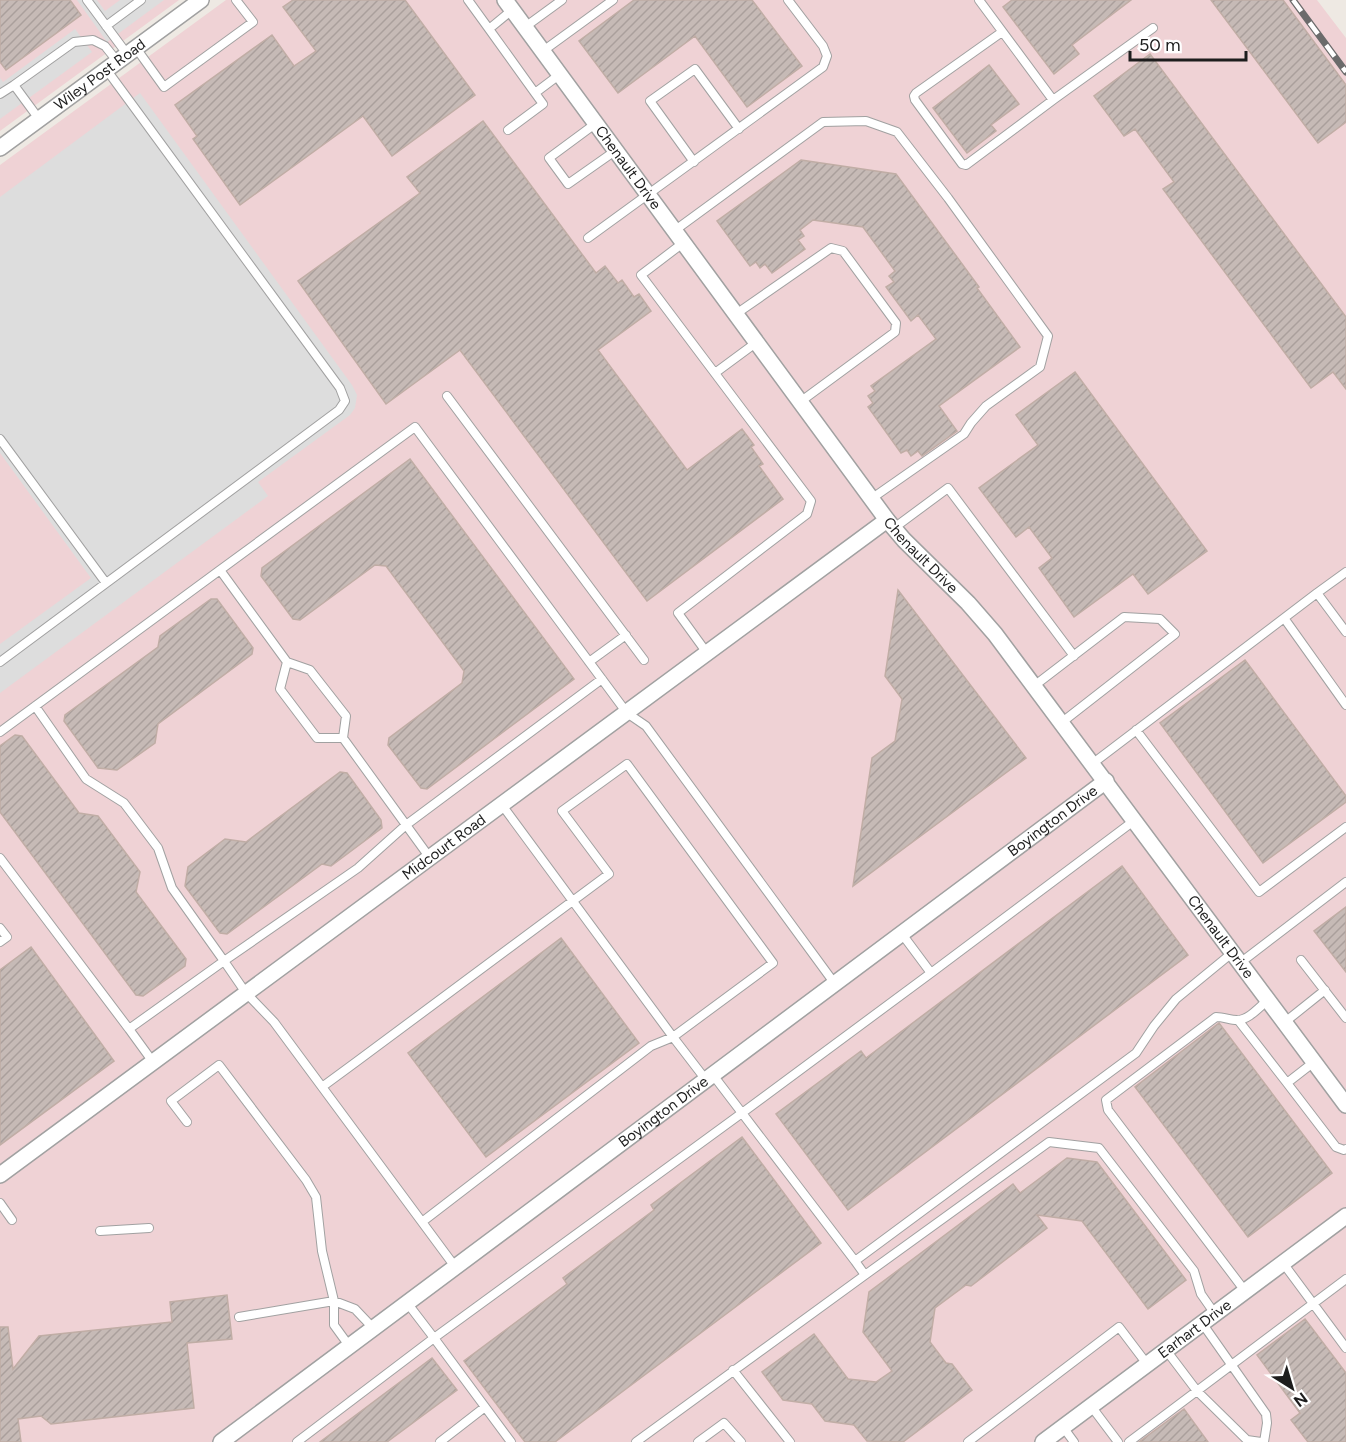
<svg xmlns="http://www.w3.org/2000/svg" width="1346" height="1442" font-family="Figtree,sans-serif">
<defs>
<pattern id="building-hatch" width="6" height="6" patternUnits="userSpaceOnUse" patternTransform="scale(1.5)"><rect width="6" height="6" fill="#c6bab6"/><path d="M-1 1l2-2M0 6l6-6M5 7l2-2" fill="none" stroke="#aa9f9c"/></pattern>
</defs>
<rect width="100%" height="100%" fill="#eee9e3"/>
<path fill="#efd2d5" d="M0 0H179L0 131Z
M226 0H1317L1346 38V1442H0V165Z"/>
<path fill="#ddd" d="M77 0H97L105 11 120 0H164L107 42Z
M75 29 92 52 0 119V78L3 82Z
M140 93 352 385 357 395 355 408 350 415 258 482 268 496 0 693V644L91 578 0 453V197Z"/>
<path fill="url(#building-hatch)" stroke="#c0ada5" stroke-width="1.5" d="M0 0H70L81 15 6 70 0 62Z
M293 0H405L475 95 392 156 363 116 240 205 193 139 197 136 175 105 272 35 294 66 316 51 283 7Z
M634 0H752L802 66 747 107 695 36 618 93 579 41Z
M1012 0H1131L1072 45 1079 54 1054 74 1003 7Z
M1211 0H1283L1346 85V122L1318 143Z
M1150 54 1346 317V389L1333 372 1311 388 1163 189 1174 182 1135 129 1124 136 1094 96Z
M989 65 1019 104 991 125 996 131 967 153 933 108Z
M483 121 596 273 605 266 618 283 622 280 634 297 639 294 651 311 598 350 687 470 742 429 754 445 751 447 763 464 759 466 783 499 647 601 460 350 386 404 298 281 420 193 407 177Z
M801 160 896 174 979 287 977 288 1020 347 939 406 957 431 922 456 918 451 911 456 907 450 901 453 868 407 873 403 868 396 875 391 871 386 936 339 918 315 911 321 886 287 894 282 889 276 895 271 863 227 813 220 800 230 804 236 798 240 805 249 772 273 765 264 760 268 756 262 750 266 717 221Z
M1075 372 1207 551 1148 594 1133 574 1074 617 1039 568 1052 558 1029 527 1016 537 979 488 1038 445 1016 415Z
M410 459 574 679 427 789 421 788 388 745 389 738 462 683 464 671 386 566 375 565 300 620 293 619 261 576 262 568Z
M898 590 1026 758 853 886 872 758 895 741 902 699 885 676Z
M211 599H217L253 648 252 654 158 724 155 743 117 770 98 768 64 721 65 715 158 647 160 636Z
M1245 660 1346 796V802L1263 863 1160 723Z
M15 735 22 736 79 813 98 816 140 872 136 892 186 959 185 966 143 996 136 995 0 812V746Z
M340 772 347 773 381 820 382 828 331 866 322 864 227 934 220 933 185 886 188 867 225 839 246 842Z
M1122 866 1188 955 848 1210 776 1114 861 1051 866 1058Z
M1346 907V972L1314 931Z
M561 938 639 1043 486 1157 408 1053Z
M31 947 114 1061 0 1145V970Z
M1219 1023 1332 1173 1248 1237 1135 1087Z
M742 1137 821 1243 555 1442H525L464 1361 567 1284 563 1278 654 1210 651 1205Z
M1067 1158 1097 1162 1186 1280 1148 1309 1082 1221 1037 1215 1047 1228 971 1286 966 1285 935 1308 930 1342 946 1363 952 1364 972 1390 903 1442 867 1441 854 1425 825 1421 812 1404 783 1400 762 1372 814 1334 848 1379 876 1382 892 1371 863 1332 869 1292 1013 1184 1020 1193Z
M227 1295 232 1339 187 1343 194 1408 51 1424 41 1416 18 1419 21 1442H0V1327H8L13 1369 39 1336 172 1322 170 1302Z
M1305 1319 1346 1373V1442H1308L1291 1420 1300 1413 1257 1355Z
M432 1358 457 1390 387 1442H320Z
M1184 1409 1208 1442H1139Z"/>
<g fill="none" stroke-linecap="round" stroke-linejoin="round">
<defs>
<path id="service" d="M87 0 127 54
M468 0 489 29
M979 0 1053 100 1153 28
M512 10 489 29 535 93
M106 26 141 0
M525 27 562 0
M1002 32 916 93 914 96 915 100 962 164 966 165 1053 100
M136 48 164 87 253 22 236 0
M543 51 613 0
M14 85 74 42 93 40 105 46 117 61
M0 94 14 85 39 119
M595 124 549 158 568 184 615 151
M508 130 543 104 535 93 559 75
M694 162 650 101 695 69 739 129
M674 231 823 122 866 121 897 132 948 198 1048 336 1040 367 986 406 971 423 964 434 871 499
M588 238 823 67 827 56 823 46 788 0
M683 243 641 275 811 501 807 514 678 613 707 653
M736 314 831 248 843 251 896 323 895 332 800 402
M715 373 757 342
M447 396 644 660
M0 439 106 583
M894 528 948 488 1074 656
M1317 593 1346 572
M1284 618 1346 705
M0 662 339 410 345 401 340 388 106 69
M287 662 280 689 317 738H343
M589 662 626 635
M1034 686 1124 617 1160 619 1175 634 1061 723
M35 706 86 779 124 803 158 848 172 888 224 961 129 1029 153 1062
M1136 730 1259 892 1346 827
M0 732 220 570
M1092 764 1317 593 1346 632
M0 858 129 1029
M430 858 343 738 346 716 310 670 287 662 220 570 415 427 627 713 646 726 835 984
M0 928 7 937 0 942
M902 934 931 973 742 1113 855 1261 1136 1053 1154 1026 1176 999 1232 953
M1301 960 1346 1018
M1240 963 1346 882
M931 973 1135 820
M1238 1020 1287 1083 1314 1062
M1285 1022 1325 990
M1287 1083 1336 1147 1344 1150 1346 1149
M322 1087 356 1062 609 874 562 811 627 764 773 963 673 1037 502 805
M187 1122 171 1101 219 1065 306 1180 316 1197 322 1251 334 1301V1325L350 1347
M0 1203 12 1220
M422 1222 651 1046 673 1037 706 1080
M100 1231 149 1228
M1283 1263 1346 1348
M456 1268 274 1022 246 993 224 961 358 868 406 825 602 679
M865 1275 1049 1142 1099 1148 1194 1271 1201 1294 1215 1314
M1245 1291 1108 1110 1106 1100 1216 1017C1224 1017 1230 1020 1237 1020 1249 1020 1259 1007 1268 1000
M239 1317 334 1301 355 1309 374 1329
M1202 1323 1266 1414 1267 1423 1264 1442
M1166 1350 1197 1391 1247 1440 1261 1442
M733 1370 790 1442
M1091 1406 1118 1442
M1063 1427 1074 1442
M297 1442 434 1338 408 1304
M440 1442 485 1407
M511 1442 434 1338 742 1113 713 1075
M636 1442 865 1275 855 1261
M698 1442 724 1423 741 1442
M968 1442 1119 1327 1147 1364
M1129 1442 1346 1279"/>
<g id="minor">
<path id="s1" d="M505 0 887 520 904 540 968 603 995 634 1346 1105"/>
<path id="s2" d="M0 148 201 0"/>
<path id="s3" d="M0 1175 887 520"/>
<path id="s4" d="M221 1442 1106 781"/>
<path id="s5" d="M1043 1442 1346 1216"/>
</g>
</defs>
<use href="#service" stroke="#a1a1a1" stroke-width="10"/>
<use href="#minor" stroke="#a1a1a1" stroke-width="18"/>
<use href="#service" stroke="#fff" stroke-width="8"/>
<use href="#minor" stroke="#fff" stroke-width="15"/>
<defs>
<path id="rail" d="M1293 0 1346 72"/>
</defs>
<use href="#rail" stroke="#6b6b6b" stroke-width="7"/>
<use href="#rail" stroke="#fff" stroke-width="4.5" stroke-dasharray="14" stroke-linecap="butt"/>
</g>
<g text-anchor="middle" stroke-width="6" stroke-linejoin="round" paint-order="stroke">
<g font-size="15" fill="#1d1d1d" stroke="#fff">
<text dy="5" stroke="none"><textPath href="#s2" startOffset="124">Wiley Post Road</textPath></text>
<text dy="5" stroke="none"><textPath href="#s1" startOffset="208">Chenault Drive</textPath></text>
<text dy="5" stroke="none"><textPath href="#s1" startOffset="694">Chenault Drive</textPath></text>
<text dy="5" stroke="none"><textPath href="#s4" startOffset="1038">Boyington Drive</textPath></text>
<text dy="5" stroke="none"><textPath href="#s3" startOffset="552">Midcourt Road</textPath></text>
<text dy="5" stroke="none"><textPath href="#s1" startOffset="1180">Chenault Drive</textPath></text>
<text dy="5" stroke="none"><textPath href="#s4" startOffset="552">Boyington Drive</textPath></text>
<text dy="5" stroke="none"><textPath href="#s5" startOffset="189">Earhart Drive</textPath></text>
</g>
</g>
<g transform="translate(1292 1388) rotate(143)" stroke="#ffffff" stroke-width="4.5" paint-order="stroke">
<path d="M0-4.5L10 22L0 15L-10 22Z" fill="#1d1d1d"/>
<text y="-9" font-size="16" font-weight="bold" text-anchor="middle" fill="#1d1d1d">N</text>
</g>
<path d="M1130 51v9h116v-9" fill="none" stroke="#1d1d1d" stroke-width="3"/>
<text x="1139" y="51" font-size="18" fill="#1d1d1d" stroke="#ffffff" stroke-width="4.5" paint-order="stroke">50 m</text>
</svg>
